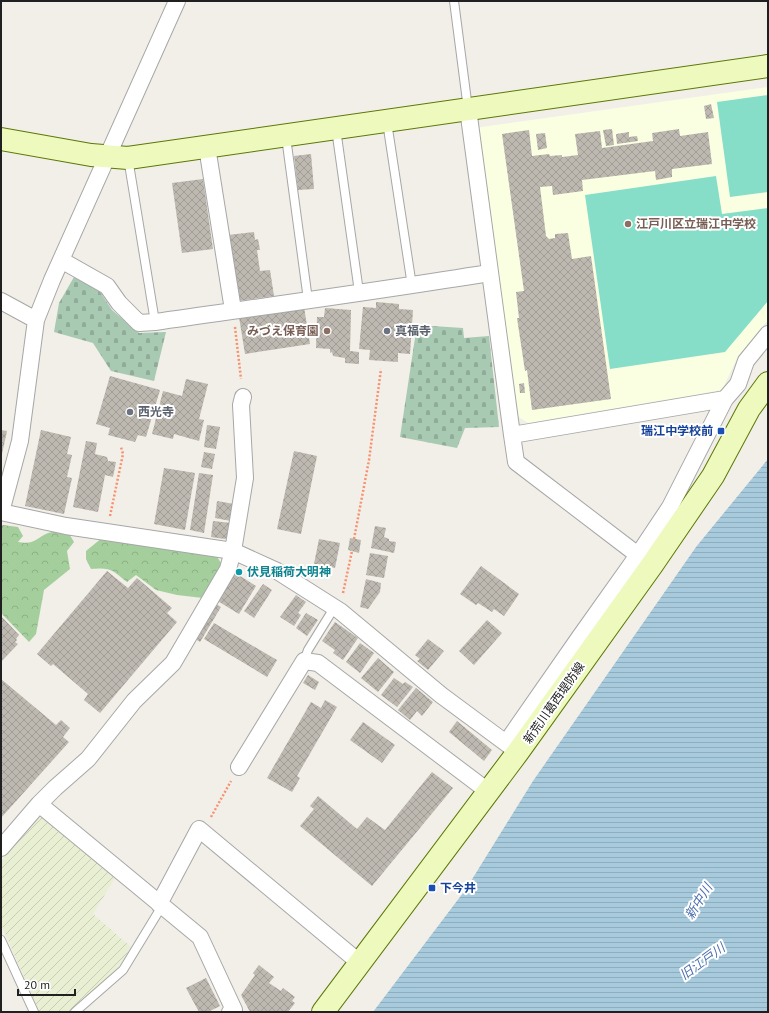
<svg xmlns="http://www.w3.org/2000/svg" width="769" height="1013" font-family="'PT Sans','Noto Sans JP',sans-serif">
<defs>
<pattern id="farmland-furrows" width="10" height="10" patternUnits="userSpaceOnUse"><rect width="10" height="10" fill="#e9efd3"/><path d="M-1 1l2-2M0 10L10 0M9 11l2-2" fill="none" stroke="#c8cdb5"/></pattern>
<pattern id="forest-crowns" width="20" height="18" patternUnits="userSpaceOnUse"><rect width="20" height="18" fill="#a4cf9c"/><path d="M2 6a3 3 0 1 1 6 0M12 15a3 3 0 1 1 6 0" fill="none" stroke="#8db186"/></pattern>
<pattern id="cemetery-stones" width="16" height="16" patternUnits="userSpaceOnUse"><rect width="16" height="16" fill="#a8c9b2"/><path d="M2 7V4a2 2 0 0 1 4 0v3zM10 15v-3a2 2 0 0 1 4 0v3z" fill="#90ac99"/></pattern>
<pattern id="water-rules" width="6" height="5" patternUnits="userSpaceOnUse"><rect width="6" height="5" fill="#a8cadd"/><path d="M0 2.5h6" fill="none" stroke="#90adbd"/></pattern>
<pattern id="building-cross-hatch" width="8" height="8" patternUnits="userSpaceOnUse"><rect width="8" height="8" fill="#bdb8b0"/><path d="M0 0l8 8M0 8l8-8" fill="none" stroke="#a29e97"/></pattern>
</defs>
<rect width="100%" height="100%" fill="#f1efe7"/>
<path fill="#fbffe2" d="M768 87V320L738 356 722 390 528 423 516 415 474 128Z"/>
<path fill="url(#farmland-furrows)" d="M39 818H45L115 878 93 914 131 947 117 969 69 1012H39L1 924V861Z"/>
<path fill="url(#forest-crowns)" d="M3 525 18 527 23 536 18 542C34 545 35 539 48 533 53 531 62 532 68 532L74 542 67 551 70 569 44 590 36 634 29 642 1 613V526Z
M103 537 216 555 221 563 217 583 203 598 177 595 156 590 136 575 127 582C112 570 111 567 91 569L86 559V551Z"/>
<path fill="url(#cemetery-stones)" d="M74 277 98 289 112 310 139 333 166 332 154 381 111 371 93 343 54 332 59 303Z
M417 325 463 328 464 338 489 336 499 427 465 428 457 448 400 437Z"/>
<path fill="#86dec9" d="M768 95V192L730 197 717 102Z
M716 176 722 214 768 208V301L725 352 610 369 585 195Z"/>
<path fill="url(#water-rules)" d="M768 459V1012H373L466 889 533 781 696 547Z"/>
<path fill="url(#building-cross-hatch)" d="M711 104 714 118 706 119 704 106Z
M612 129 614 145 606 146 603 130Z
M679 129 680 136 708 132 712 164 672 169V177L656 180 655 171 582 180 583 191 553 195 552 186 540 187 546 236 549 239 555 238V234L568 233 572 259 591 256 611 399 532 410 527 370 525 371 517 318H519L516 292 524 291 502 134 529 130 532 156 549 154 550 156 562 155V157L578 155 575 134 600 131 602 148 653 141 652 133Z
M629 132V137L637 136 638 141 617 144 616 134Z
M545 133 547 148 538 150 536 134Z
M311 154 314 189 298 190 294 156Z
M203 179 213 249 182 253 172 183Z
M254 232 255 240 258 239 260 250H257L260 271 270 270 274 296 238 301 228 235Z
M376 302 399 304V309L413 310 410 354 398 353V362L369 360 370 350 359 349 363 307 376 308Z
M304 307 310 344 245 354 239 317Z
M325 308 351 310 350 351 359 352V364L345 363V358L333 356 332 352 330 353V349L316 348 317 317H324Z
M110 376 160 390 146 437 138 435 135 442 108 435 110 428 96 424Z
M186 379 208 384 199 419 204 420 199 441 174 434 173 439 152 434 163 391 182 396Z
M524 383 525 393H520L519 384Z
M207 425 220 427 216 449 204 447Z
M1 430 7 431 2 454H1Z
M41 430 71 437 67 454 72 455 67 477 72 478 64 514 25 506Z
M86 441 97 443 95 454 107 457 108 461 116 462 113 477 105 475 98 512 73 507Z
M294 451 317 456 301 534 277 529Z
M204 452 215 454 212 469 201 467Z
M164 468 195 473 185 530 154 524Z
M199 473 213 475 204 533 190 530Z
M217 501 234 504 231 521 215 518Z
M213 521 231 523 228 537 225 539 211 537Z
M375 526 386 528 384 537 389 539V541L396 542 394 553 371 548Z
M350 538 361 540 359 553 348 550Z
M319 539 340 543 335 568 314 564Z
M370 553 388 556 384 578 366 575Z
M481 566 519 594 504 616 494 609 492 612 478 603 476 605 460 594Z
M237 567 241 569 237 574 256 586 239 614 216 600Z
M107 571 128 588 137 578 172 608 167 613 177 622 100 713 84 700 88 694 53 664 51 666 37 654Z
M366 579 381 583 380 592 368 609 360 607Z
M263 584 272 590 254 618 244 611Z
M296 595 306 602 298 613 301 615 294 626 280 617Z
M214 603 221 607 200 642 194 638Z
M306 613 318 620 307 636 296 628Z
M1 616 19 635 16 639 17 640 15 642 18 644 1 662Z
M487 620 502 633 474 665 459 651Z
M335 622 358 638 343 660 333 653 335 650 322 641Z
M214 623 277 660 267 677 204 639Z
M428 639 444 651 428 670 417 661 420 659 415 655Z
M360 643 374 653 360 673 346 662Z
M378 658 394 672 378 692 361 678Z
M308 675 319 682 315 690 303 683Z
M394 678 403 684 405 682 413 687 397 707 381 695Z
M1 679 56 725 61 720 70 728 63 737 69 742 1 818Z
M416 688 433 702 422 716 417 711 410 720 398 710Z
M325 700 337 707 297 776 300 778 292 792 267 778 311 702 321 708Z
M457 721 492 750 484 761 449 732Z
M363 722 395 745 382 763 350 740Z
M432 772 453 788 372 886 300 826 314 809 310 806 318 796 357 829 367 817 385 830Z
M259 965 274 977 269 983 281 991 283 988 295 997 292 1001 295 1003 288 1012H250L241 995 255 975 253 973Z
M206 978 220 1006 208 1012H199L186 988Z"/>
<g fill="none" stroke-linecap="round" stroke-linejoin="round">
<defs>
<path id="lane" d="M454 1 468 109
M387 122 412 286
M336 129 359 292
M286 137 308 300
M128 158 155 322
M304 661 308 650 334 608
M1 940 34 1012
M75 1012 123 970 162 906"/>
<path id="street" d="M468 109 512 435 725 399
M207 147 233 310
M61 260 107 286 119 303 139 323 155 322C267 306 378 291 489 273
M1 301 36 320
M512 435 516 462 647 562
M1 512 66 526 233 551 277 571 340 611 441 695 518 752
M1 512 20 441 36 320 52 280 177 1
M506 743 579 638 638 555 670 507 725 399 738 384 746 361 768 334
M239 767 304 661 318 663 489 792
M39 804 55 788 88 759 134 701 173 663 228 569 233 551 245 478 241 405 243 397
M1 848 39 804 200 937 234 1010 230 1012
M159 904 199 829 360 963"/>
<path id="secondary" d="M1 139 91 155 128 158 768 66
M323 1012 518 752 652 565 713 476 749 409 768 383"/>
</defs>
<use href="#lane" stroke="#a7a7a7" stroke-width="10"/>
<use href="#street" stroke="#a7a7a7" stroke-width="18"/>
<use href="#secondary" stroke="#5c7806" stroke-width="24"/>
<path stroke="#f89170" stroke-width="2.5" stroke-dasharray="2 2" stroke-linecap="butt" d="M235 327 241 379
M110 516 123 454 121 447
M354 539 369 460 381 369
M343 593 352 551
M211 817 231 781"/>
<use href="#lane" stroke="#fff" stroke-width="8"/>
<use href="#street" stroke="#fff" stroke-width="16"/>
<use href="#secondary" stroke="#edf9bd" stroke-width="22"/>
</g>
<g fill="#8d6e63" stroke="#fff" stroke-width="1.5">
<circle cx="628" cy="224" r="4"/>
<circle cx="327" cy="331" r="4"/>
</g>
<g fill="#6b7280" stroke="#fff" stroke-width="1.5">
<circle cx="387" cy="331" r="4"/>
<circle cx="130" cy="412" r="4"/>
</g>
<g fill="#1a4fb4" stroke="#fff" stroke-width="1.5">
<rect x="717" y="427" width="8" height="8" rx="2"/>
<rect x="428" y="884" width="8" height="8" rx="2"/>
</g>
<circle fill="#0f9aa8" stroke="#fff" stroke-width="1.5" cx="239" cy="572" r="4"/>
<g text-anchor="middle" stroke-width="4" stroke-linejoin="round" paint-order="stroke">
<g font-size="12" font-weight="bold" fill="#785e54" stroke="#fff" text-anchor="start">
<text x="636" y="228">江戸川区立瑞江中学校</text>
<text x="319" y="335" text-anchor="end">みづえ保育園</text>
</g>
<g font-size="12" font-weight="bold" fill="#5b616d" stroke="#fff" text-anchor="start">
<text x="395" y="335">真福寺</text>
<text x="138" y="416">西光寺</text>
</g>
<g font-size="12" font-weight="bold" fill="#164399" stroke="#fff" text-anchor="end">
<text x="713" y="435">瑞江中学校前</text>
<text x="440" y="892" text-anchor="start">下今井</text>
</g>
<g font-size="12" font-weight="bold" fill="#0d838f" stroke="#fff" text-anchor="start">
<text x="247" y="576">伏見稲荷大明神</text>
</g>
<g font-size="12" fill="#202020" stroke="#fff">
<text transform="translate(554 703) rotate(-55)" y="4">新荒川葛西堤防線</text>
</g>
<g font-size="13" font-style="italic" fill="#4d70b0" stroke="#fff">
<text transform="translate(698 901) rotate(-58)" y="5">新中川</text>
<text transform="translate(702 961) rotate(-36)" y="5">旧江戸川</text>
</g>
</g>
<rect width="769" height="1013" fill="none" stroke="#202020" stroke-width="4"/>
<path d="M18 989v6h57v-6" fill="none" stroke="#202020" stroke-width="2"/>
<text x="24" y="989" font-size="12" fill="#202020" stroke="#ffffff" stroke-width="3" paint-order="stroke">20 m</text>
</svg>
